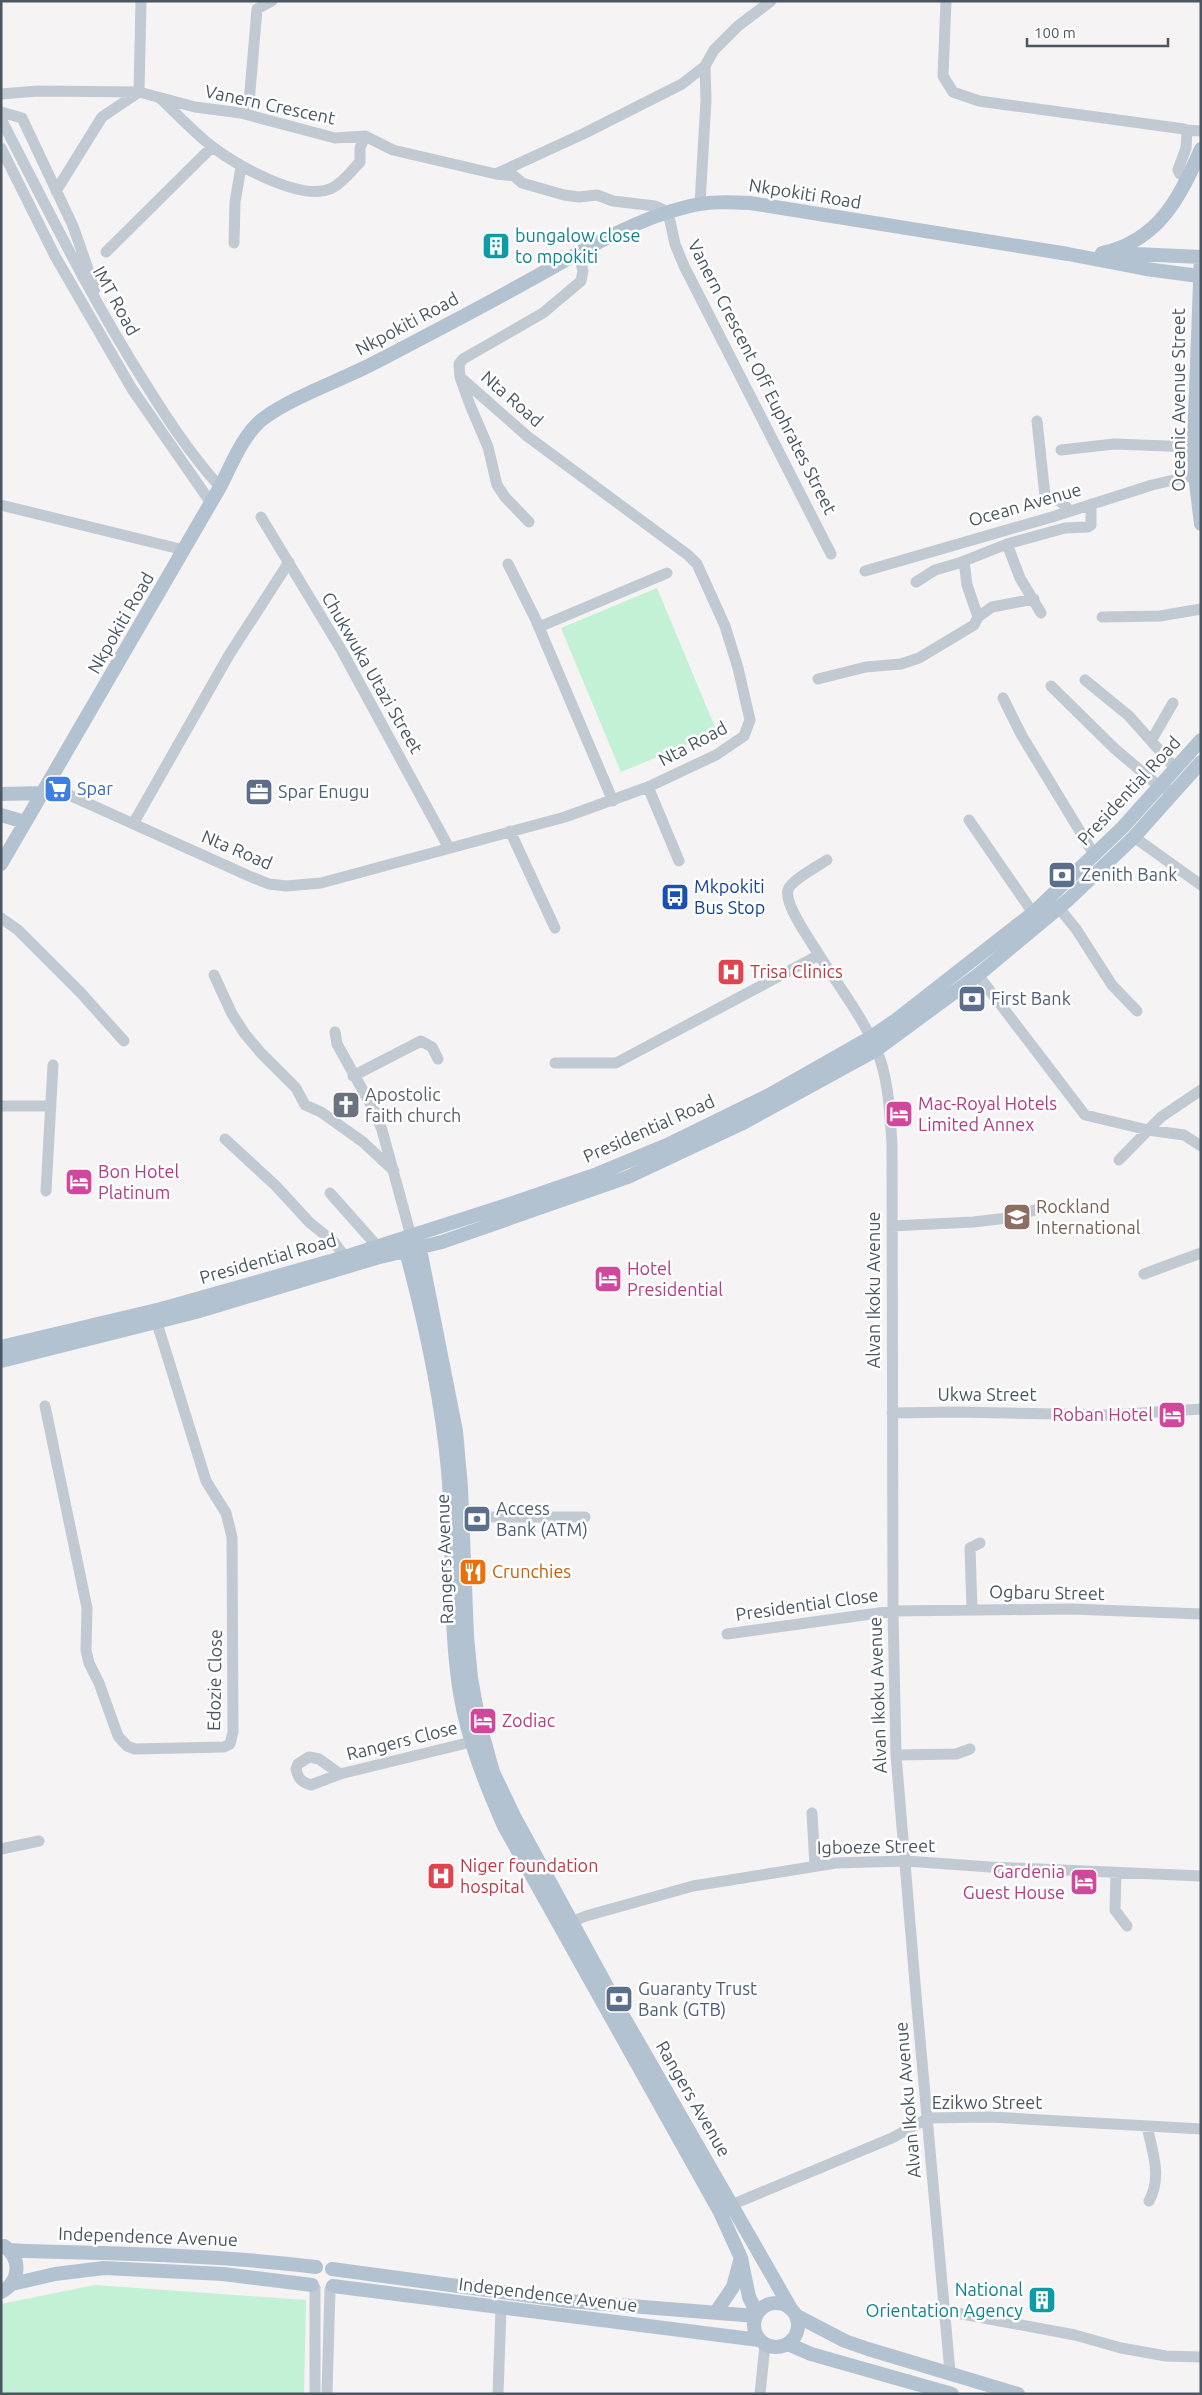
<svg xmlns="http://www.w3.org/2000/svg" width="1202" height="2395" font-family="Ubuntu,sans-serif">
<rect width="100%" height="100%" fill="#f5f3f3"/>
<path fill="#c3f1d5" d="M657 588 717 732 621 772 561 628Z
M95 2285 306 2300 304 2394H1V2304Z"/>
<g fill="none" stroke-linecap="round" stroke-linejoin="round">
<path stroke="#c1cad2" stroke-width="11" d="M946 1 943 76 953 92 979 101 1184 129 1187 132 1186 148 1178 170 1180 174 1187 178
M1 94 38 91 139 92 195 107 241 113 335 138 365 136 393 150 496 174 514 176 522 183 564 195 579 197 597 195 613 201 655 206 668 212 675 244 684 266 831 554
M160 98C178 115 194 133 214 148 237 165 302 203 332 188 343 183 352 170 360 162V148L365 136
M1 112 22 118 73 226 95 289
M248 115 257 9 272 1
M1 119C47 208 91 298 145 383 168 420 191 455 220 487
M1186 130 1201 131
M1 148 55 256 132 389 211 503
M498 173 583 134 682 84 705 66 714 50 738 26 771 1
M56 191 102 117 139 92 141 1
M700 204 706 100 705 66
M234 243 235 202 241 167
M106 252 212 147
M461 380 470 405 488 447 497 485 505 497 529 522
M1037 421 1045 496 1060 501 1070 511
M1061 450 1114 444 1194 447
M1 505 184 550
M261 517 342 651 449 848
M1007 544 1020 578 1041 613
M508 564 535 618 613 801
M865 571 1052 517 1152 485 1195 475
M916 582 935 570 959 563 1007 544 1065 528 1088 527 1091 525V504
M978 617 992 607 1034 599
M1102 617 1160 616 1201 609
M539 627 667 573
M818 679 866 667 901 664 919 658 974 625 978 617 967 585 964 561
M1085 680 1129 716 1176 769
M1051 686 1115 749 1160 787 1167 789
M1003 698 1022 736 1095 856
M1151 741 1173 703
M47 785 249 876 269 884 286 886 321 883 565 817 648 787 716 755 744 736 750 720 738 668 725 626 697 564 688 555 527 436 460 377 459 364 463 359 543 313 581 281 583 271 578 252
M648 787 679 861
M969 820 1033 913
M133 824 229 655 289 562
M510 831 555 928
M1134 837 1201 885
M827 860C818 866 790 881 788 890 784 904 808 937 816 950 837 985 869 1024 881 1062 889 1088 890 1117 892 1144L893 1611 896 1755 916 1995 950 2372
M1059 908 1076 929 1112 985 1137 1011
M1 918 18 930 80 992 124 1041
M214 975 232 1014 245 1034 261 1053 296 1088 305 1105 321 1112 363 1142 394 1171
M978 975 1085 1115 1148 1130 1184 1135 1201 1146
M335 1032 337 1044 376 1114 382 1130 411 1236
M555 1063H616L819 955
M353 1076 421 1041 432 1047 438 1059
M1 1106H51
M225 1139 276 1186 310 1223 334 1242 345 1257
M1119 1160 1161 1117 1201 1090
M46 1191 53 1065
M330 1193 377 1246
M892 1226 973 1222 1008 1218 1045 1207
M1144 1274 1201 1253
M45 1406 87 1608 86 1650 89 1663 99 1683 118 1736 127 1746 135 1749 224 1747 230 1744 233 1732 232 1537 226 1513 206 1481 157 1323
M892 1413 958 1412 1111 1415 1201 1409
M463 1517H585
M972 1609 970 1548 980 1543
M727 1634 893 1611 1072 1609 1201 1614
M896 1755 956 1754 970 1749
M340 1774 319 1759 309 1757 298 1764 296 1769C298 1779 302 1782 311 1785L340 1774 471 1742
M812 1813 815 1866
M1 1849 39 1841
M1116 1873 1115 1910 1127 1926
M566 1924 586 1916 693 1886 836 1863 906 1861 990 1867 1201 1876
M1147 2127C1153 2152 1162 2178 1149 2201
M731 2205 892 2138 928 2118 991 2117 1201 2129
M315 2288V2394
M946 2311 1075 2335 1121 2348 1166 2356 1201 2357
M327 2394 330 2289
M498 2394 501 2308
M760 2394 765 2345"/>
<path stroke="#b3c2d1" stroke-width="14" d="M1102 253C1158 241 1180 198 1201 149
M1113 253 1201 257
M1201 257 1194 443 1195 475 1201 524
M1 794 42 793
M1 815 25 822
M1 864 220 487C232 464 243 434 264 418 294 396 342 380 376 362 424 337 472 312 519 286 571 258 628 221 686 207 707 201 729 202 750 203L1068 254 1146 269 1199 276
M418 1239 456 1431 461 1487 467 1636 471 1678 479 1722 493 1772 514 1816 622 2014 790 2307
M404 1244C424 1317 441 1394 448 1470 455 1544 448 1620 460 1693 468 1740 485 1783 504 1826L720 2212 741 2258 749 2297 757 2313
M1 1347 161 1309 345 1257 504 1206 597 1174 667 1145 769 1095 871 1037 896 1020 1033 913 1123 827 1201 740
M1 1361 196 1312 376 1258 442 1242 628 1177 741 1124 876 1050 978 975 1068 900 1134 837 1201 762
M9 2250C41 2252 72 2252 104 2253 174 2255 245 2258 316 2267
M332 2269 568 2301 756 2316
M12 2284 55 2274 104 2268 223 2274 312 2285
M333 2286 759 2340
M1 2292C20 2282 22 2259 4 2246
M754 2325a22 22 0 1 1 44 0a22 22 0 1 1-44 0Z
M716 2312 733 2287 740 2261
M797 2316 845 2341 868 2349 1018 2394
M788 2344 811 2354 952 2394"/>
</g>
<defs>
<symbol id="building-square" viewBox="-11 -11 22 22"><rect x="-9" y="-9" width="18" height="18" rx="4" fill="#0f9aa8" stroke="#fff"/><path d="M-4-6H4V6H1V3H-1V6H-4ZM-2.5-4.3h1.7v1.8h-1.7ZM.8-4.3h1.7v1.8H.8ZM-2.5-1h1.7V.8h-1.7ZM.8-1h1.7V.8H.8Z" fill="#fff"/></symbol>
<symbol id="supermarket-square" viewBox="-11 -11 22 22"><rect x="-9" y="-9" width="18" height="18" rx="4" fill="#3f7fe0" stroke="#fff"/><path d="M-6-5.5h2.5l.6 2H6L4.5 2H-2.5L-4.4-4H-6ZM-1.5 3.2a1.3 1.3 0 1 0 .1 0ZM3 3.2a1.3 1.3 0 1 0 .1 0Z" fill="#fff"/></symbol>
<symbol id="office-square" viewBox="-11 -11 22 22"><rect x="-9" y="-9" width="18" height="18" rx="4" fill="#5c6f8a" stroke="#fff"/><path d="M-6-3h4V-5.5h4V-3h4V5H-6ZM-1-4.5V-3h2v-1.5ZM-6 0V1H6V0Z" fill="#fff"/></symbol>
<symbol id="bank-square" viewBox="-11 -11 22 22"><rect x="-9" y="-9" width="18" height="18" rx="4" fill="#5c6f8a" stroke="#fff"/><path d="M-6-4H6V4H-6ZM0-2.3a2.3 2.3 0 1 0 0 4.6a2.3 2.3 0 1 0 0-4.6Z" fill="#fff"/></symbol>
<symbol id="bus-square" viewBox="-11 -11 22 22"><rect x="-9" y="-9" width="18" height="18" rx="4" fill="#1a4fb4" stroke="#fff"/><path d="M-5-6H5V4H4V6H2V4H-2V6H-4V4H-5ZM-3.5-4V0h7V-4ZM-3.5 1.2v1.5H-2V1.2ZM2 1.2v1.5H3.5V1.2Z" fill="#fff"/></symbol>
<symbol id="hospital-square" viewBox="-11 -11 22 22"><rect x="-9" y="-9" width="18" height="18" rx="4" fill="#e0444e" stroke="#fff"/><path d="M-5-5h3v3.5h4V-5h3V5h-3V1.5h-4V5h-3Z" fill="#fff"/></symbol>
<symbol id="church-square" viewBox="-11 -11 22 22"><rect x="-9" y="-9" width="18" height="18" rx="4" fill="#6b7280" stroke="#fff"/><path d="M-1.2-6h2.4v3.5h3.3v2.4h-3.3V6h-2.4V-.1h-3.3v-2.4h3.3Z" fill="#fff"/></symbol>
<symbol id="hotel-square" viewBox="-11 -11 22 22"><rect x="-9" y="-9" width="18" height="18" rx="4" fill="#d1479c" stroke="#fff"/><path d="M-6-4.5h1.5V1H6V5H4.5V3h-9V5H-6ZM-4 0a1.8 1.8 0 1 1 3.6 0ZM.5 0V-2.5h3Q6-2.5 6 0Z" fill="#fff"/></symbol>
<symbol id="university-square" viewBox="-11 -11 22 22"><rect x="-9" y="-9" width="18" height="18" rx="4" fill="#8d6e63" stroke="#fff"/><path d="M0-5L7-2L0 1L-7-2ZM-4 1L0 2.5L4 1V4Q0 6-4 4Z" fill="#fff"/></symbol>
<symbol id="restaurant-square" viewBox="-11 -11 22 22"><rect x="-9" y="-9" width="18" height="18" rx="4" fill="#e8710a" stroke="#fff"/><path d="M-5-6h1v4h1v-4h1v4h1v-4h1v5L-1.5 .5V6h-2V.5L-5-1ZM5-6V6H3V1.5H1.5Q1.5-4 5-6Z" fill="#fff"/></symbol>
</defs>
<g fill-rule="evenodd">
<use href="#building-square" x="480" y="230" width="32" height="32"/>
<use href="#supermarket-square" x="42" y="773" width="32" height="32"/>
<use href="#office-square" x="243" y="776" width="32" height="32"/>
<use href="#bank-square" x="1046" y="859" width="32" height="32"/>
<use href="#bus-square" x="659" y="881" width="32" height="32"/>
<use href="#hospital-square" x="715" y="956" width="32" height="32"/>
<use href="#bank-square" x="956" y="983" width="32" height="32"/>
<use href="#church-square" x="330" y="1089" width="32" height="32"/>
<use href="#hotel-square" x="883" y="1098" width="32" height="32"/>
<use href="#hotel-square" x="63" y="1166" width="32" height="32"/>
<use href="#university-square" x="1001" y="1201" width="32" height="32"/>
<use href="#hotel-square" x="592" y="1263" width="32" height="32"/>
<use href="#hotel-square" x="1156" y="1399" width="32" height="32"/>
<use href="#bank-square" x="461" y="1503" width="32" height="32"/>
<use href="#restaurant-square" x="457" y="1556" width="32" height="32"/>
<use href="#hotel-square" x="467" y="1705" width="32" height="32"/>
<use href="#hospital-square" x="425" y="1860" width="32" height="32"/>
<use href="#hotel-square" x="1068" y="1866" width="32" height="32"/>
<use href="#bank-square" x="603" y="1983" width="32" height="32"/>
<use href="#building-square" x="1026" y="2284" width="32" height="32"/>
</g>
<g text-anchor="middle" stroke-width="5" stroke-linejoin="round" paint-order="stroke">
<g font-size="18" fill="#4a5661" stroke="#fff">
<text transform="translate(270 105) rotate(12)" y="6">Vanern Crescent</text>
<text transform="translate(805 194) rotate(9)" y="6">Nkpokiti Road</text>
<text transform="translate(116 301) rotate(61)" y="6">IMT Road</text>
<text transform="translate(407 324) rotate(-28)" y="6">Nkpokiti Road</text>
<text transform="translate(762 377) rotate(63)" y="6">Vanern Crescent Off Euphrates Street</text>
<text transform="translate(512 399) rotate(41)" y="6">Nta Road</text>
<text transform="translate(1179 400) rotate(-90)" y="6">Oceanic Avenue Street</text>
<text transform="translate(1025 505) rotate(-16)" y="6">Ocean Avenue</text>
<text transform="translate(121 623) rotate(-60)" y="6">Nkpokiti Road</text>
<text transform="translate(372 673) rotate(60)" y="6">Chukwuka Utazi Street</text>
<text transform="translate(693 744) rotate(-28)" y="6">Nta Road</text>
<text transform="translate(1129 791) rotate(-47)" y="6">Presidential Road</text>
<text transform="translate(237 850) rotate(23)" y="6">Nta Road</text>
<text transform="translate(649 1129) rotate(-24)" y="6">Presidential Road</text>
<text transform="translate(268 1259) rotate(-16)" y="6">Presidential Road</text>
<text transform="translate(874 1290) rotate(-90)" y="6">Alvan Ikoku Avenue</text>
<text x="987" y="1401">Ukwa Street</text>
<text transform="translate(445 1559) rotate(-92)" y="6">Rangers Avenue</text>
<text transform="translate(1047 1593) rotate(1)" y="6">Ogbaru Street</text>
<text transform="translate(807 1605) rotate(-8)" y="6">Presidential Close</text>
<text transform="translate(215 1680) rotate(-89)" y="6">Edozie Close</text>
<text transform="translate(878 1695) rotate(-92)" y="6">Alvan Ikoku Avenue</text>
<text transform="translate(402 1741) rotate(-14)" y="6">Rangers Close</text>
<text transform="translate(876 1847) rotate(-1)" y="6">Igboeze Street</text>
<text transform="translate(693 2099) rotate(60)" y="6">Rangers Avenue</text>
<text transform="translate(908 2100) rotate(-95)" y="6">Alvan Ikoku Avenue</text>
<text x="987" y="2109">Ezikwo Street</text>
<text transform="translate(148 2237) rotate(2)" y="6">Independence Avenue</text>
<text transform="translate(548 2295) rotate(7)" y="6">Independence Avenue</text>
</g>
<g font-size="18" fill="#0d838f" stroke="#fff" text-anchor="start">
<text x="515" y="242">bungalow close<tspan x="515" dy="21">to mpokiti</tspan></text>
<text x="1023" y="2296" text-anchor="end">National<tspan x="1023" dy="21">Orientation Agency</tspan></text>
</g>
<g font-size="18" fill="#366cbe" stroke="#fff" text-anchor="start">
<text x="77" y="795">Spar</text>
</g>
<g font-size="18" fill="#4e5e75" stroke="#fff" text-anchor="start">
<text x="278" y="798">Spar Enugu</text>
<text x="1081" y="881">Zenith Bank</text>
<text x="991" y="1005">First Bank</text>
<text x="496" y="1515">Access<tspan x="496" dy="21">Bank (ATM)</tspan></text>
<text x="638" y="1995">Guaranty Trust<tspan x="638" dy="21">Bank (GTB)</tspan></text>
</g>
<g font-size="18" fill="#164399" stroke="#fff" text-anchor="start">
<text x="694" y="893">Mkpokiti<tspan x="694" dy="21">Bus Stop</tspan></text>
</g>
<g font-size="18" fill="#be3a42" stroke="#fff" text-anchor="start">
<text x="750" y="978">Trisa Clinics</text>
<text x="460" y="1872">Niger foundation<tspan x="460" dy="21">hospital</tspan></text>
</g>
<g font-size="18" fill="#5b616d" stroke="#fff" text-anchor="start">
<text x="365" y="1101">Apostolic<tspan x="365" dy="21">faith church</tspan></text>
</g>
<g font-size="18" fill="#b23c85" stroke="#fff" text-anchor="start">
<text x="918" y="1110">Mac-Royal Hotels<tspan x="918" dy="21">Limited Annex</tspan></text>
<text x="98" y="1178">Bon Hotel<tspan x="98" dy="21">Platinum</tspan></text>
<text x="627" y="1275">Hotel<tspan x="627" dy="21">Presidential</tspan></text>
<text x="1153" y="1421" text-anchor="end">Roban Hotel</text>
<text x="502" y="1727">Zodiac</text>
<text x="1065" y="1878" text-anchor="end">Gardenia<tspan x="1065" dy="21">Guest House</tspan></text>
</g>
<g font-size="18" fill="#785e54" stroke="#fff" text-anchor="start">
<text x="1036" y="1213">Rockland<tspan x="1036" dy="21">International</tspan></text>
</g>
<g font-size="18" fill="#c56008" stroke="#fff" text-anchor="start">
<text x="492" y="1578">Crunchies</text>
</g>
</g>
<rect width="1202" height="2395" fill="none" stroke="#4a5661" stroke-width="5"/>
<path d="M1027 38v8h141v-8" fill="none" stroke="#4a5661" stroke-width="2.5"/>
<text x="1034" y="38" font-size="15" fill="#4a5661" stroke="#ffffff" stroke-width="4" paint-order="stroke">100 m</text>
</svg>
